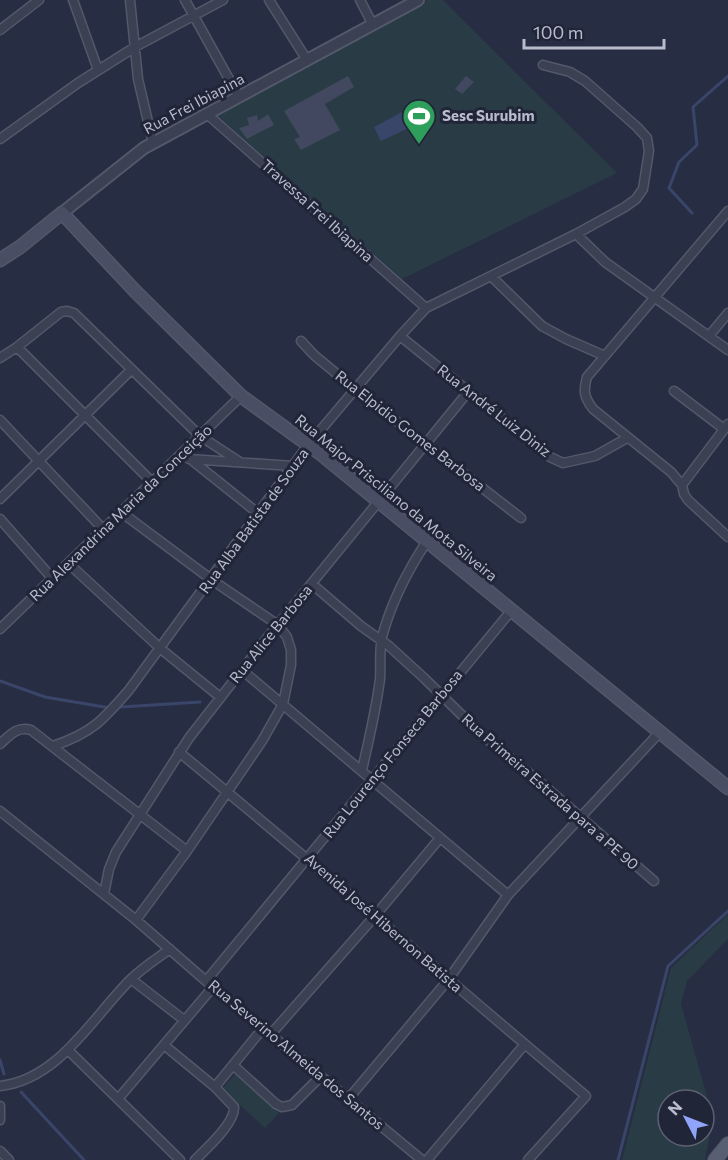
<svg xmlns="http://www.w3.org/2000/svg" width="728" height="1160" font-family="Commissioner,sans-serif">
<rect width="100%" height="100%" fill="#272d43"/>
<path fill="#293b44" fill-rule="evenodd" d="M427 0H443L617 173 402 279 218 116Z
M728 914V939L687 981 681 1004 713 1118 705 1160H622L671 968ZM668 1100H704V1136H668Z
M235 1074 279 1113 265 1128 222 1089Z"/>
<path fill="#3a456a" d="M402 112 413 126 381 141 374 127Z"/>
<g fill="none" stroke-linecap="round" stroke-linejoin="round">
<path stroke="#3a456a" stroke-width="3" d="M692 213 669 188 679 162 697 145 693 107 728 76
M0 681 45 697 110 708
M121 707 200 702
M0 1060 4 1074
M21 1092 84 1160
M618 1160 668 966 728 911"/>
</g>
<path fill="#414860" d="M348 76 354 87 325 104 340 130 301 150 294 139 300 137 284 111Z
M466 76 474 82 462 94 455 89Z
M268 114 274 125 247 139 239 128 249 125 247 118 257 115 258 121Z"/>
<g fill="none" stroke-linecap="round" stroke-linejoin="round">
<defs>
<path id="minor" d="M73 0 98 70
M130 0 138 79 153 143
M185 0 239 97
M269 0 307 60
M360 0 373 25
M0 30 39 0
M207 114 426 308
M0 139 78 83 135 47 223 0
M728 211 587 377C583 391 584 397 593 409L671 472 682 485 684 494 688 500 728 537
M576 234 605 262 728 350
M492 277 542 326 566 339 605 356
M400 336 550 457 563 463 595 456 627 438
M709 336 728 313
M301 341 314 355 355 389 521 518
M17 347 152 482
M0 358 17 347 61 312 67 311 74 313 200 436 240 462
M674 391 724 429
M0 420 103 529
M189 458 259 514
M189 459 293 466
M682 485 728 424
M0 499 131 370
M121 512 212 580 278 625 287 637 291 650V665L283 704 262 741 187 851 136 920
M0 519 52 578
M68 563 161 649 220 697
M312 584 361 626 389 646 424 678 482 735 541 783 654 881
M0 629 241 396
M242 670 508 895
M0 744C10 735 17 726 31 730L187 851
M53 746C92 733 103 720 129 690L308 445 400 336 426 308 576 234 625 207 636 199 643 189 649 151 647 138 637 127 585 81 570 72 543 65
M179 752C316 865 450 981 586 1096L528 1160
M362 770C369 740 376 710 380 679 381 666 379 650 382 637 391 603 408 570 427 541
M0 811 136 920 206 981 422 1160
M104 894 109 869 116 852 189 738 267 638 468 392
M131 979 184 1020
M206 981 511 611
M271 1034 374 917 440 838
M164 1045 215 1087 234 1107C235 1123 207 1148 195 1160
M68 1050 180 1160
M233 1065 276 1104 282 1107 292 1105 321 1076
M0 1086C58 1080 92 1018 130 980 142 968 156 959 170 949
M215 1087 263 1028
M349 1098 448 980 508 895 660 732
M118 1099 213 987
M0 1106V1120
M0 1151 9 1160
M427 1160 525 1044"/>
<path id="tertiary" d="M62 213 144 148 418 0"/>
<path id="secondary" d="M0 260 20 247 62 213 135 291 241 396 321 454 728 788"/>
<path id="primary" d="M715 1160 728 1144"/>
</defs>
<use href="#minor" stroke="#53586a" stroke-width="11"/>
<use href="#tertiary" stroke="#53586a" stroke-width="14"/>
<use href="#secondary" stroke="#53586a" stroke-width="15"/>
<use href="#primary" stroke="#45495c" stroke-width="16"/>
<use href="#minor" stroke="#3b4052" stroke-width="8"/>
<use href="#tertiary" stroke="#3b4052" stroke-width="10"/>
<use href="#secondary" stroke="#494e65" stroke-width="12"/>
<use href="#primary" stroke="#595f72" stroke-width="14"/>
</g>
<defs>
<symbol id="stadium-pin" viewBox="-11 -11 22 30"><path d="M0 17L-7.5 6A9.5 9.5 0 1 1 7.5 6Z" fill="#2e9e5b" stroke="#202538"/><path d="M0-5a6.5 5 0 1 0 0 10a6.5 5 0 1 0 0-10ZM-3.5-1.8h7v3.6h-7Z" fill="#fff"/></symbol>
</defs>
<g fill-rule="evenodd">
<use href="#stadium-pin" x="400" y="97" width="38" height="52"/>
</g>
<g text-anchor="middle" stroke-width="6" stroke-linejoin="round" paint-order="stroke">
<g font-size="15" fill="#b8bccc" stroke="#202538">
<text transform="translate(194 104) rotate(-28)" y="5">Rua Frei Ibiapina</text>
<text transform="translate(317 211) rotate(42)" y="5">Travessa Frei Ibiapina</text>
<text transform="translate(494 411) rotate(38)" y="5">Rua André Luiz Diniz</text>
<text transform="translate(410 431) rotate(38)" y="5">Rua Elpidio Gomes Barbosa</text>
<text transform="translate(396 498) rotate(39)" y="5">Rua Major Prisciliano da Mota Silveira</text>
<text transform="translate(121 513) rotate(-44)" y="5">Rua Alexandrina Maria da Conceição</text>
<text transform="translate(254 521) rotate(-54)" y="5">Rua Alba Batista de Souza</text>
<text transform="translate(271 634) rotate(-51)" y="5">Rua Alice Barbosa</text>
<text transform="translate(393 754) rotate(-51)" y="5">Rua Lourenço Fonseca Barbosa</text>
<text transform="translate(550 792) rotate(41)" y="5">Rua Primeira Estrada para a PE 90</text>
<text transform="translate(383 923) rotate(41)" y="5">Avenida José Hibernon Batista</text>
<text transform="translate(296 1055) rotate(40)" y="5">Rua Severino Almeida dos Santos</text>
</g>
<g font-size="15" font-weight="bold" fill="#b8bccc" stroke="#202538" text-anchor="start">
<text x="442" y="121">Sesc Surubim</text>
</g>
</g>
<g transform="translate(686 1118) rotate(312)"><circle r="28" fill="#202538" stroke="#5d6173" stroke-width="1.5"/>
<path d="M0-4.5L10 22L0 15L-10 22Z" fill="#90a5f9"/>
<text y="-9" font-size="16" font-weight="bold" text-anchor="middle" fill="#b8bccc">N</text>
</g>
<path d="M524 39v9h140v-9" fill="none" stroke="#b8bccc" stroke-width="3"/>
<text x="533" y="39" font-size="18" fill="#b8bccc" stroke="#202538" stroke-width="4.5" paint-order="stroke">100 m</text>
</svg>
